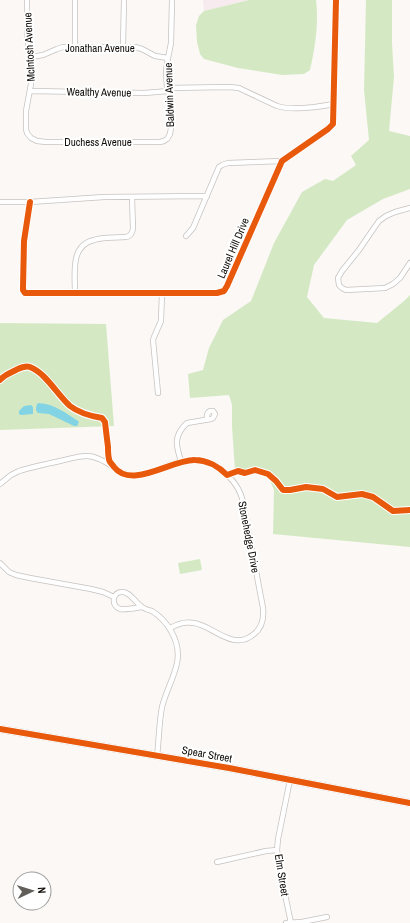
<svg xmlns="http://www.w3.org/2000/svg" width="410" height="923" font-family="'Archivo Narrow',sans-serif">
<rect width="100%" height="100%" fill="#fbf8f6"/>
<path fill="#f7ebef" d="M203 0H249L204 11Z"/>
<path fill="#d4e9c3" d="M249 0H316C319 23 315 48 310 70L304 74 282 75 238 68 204 59 200 54 197 42 196 25 199 16 204 11Z
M366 0H392V43L394 77 389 131 410 136V189L383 199 347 220 314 265 307 297 324 318 377 323 404 301 410 295V547L273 534 274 490 266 471H235L232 426V405L229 395 190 398 188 374 203 370 209 348 223 320 251 301 274 243 302 192 325 179 333 181 356 165 351 156 369 140 364 90Z
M0 323 106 324 114 426 0 430Z
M200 559 202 570 180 574 178 563Z"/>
<path fill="#82d4e4" d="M39 403C54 404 66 413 78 421L79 422 77 426H74L49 414 38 413C35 410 36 407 37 404Z
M31 405 33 407V414L21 415 19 414V411L24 406Z"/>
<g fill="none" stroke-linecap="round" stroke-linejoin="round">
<defs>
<path id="minor" d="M27 0V37L31 59 32 71 31 84 26 111V129L27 133 31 138 37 141 46 142H160L164 141 167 139 170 134 171 128 172 107 167 88 166 71 168 58 171 43 172 0
M75 46V0
M123 46 124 0
M31 57 43 55 57 49 63 47H135L142 49 155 56 168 58
M167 88 229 87 239 88 243 90 277 106C293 111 318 107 334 104
M30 91 144 93 157 92 167 91
M0 202H30L104 197 207 196
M30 202 24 241 23 288V290L25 293H217L224 291 227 286 282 161 328 129 333 124 336 0
M410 208 395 212 386 216 379 221 374 228 359 250 342 271 338 278 339 285 342 288 346 290 385 288 393 284 400 278 410 263
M186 236 193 228 219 167 222 165 228 163 282 161
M75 293C75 274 70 245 94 240 104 237 115 238 125 237 130 237 132 234 133 229L132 197
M158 393 153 340 154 337 161 321 162 293
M181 461C176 446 173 436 187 423L211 419 213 418 215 414 213 411H210C206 413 207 416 207 420
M0 484 11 475 19 471C32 467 46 464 60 461 69 459 78 456 87 456 91 456 95 457 99 459 112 464 120 475 134 475 143 475 152 472 161 468 183 459 200 455 221 470 232 478 240 488 243 502L263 608C264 618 262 628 254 634 233 652 214 626 194 623 185 621 177 624 170 628
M0 563 9 572 16 575 30 578 91 589 103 592 114 597
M142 607C135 608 127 610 120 609 111 606 112 592 122 592 129 591 135 602 141 606 144 609 148 610 152 611 160 616 166 622 171 631 188 660 169 679 162 707 159 722 159 740 157 756
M290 780 278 839 277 850 279 866 291 923
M217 862 266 851 277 850
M286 923 302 922 327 917"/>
<path id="major" d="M0 729 229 768 410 803"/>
</defs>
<use href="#minor" stroke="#c6c2c0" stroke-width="6"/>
<use href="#major" stroke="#c6c2c0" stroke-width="8"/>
<use href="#minor" stroke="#fefefe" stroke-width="4.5"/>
<use href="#major" stroke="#fefefe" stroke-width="6"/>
<defs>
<path id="cycleway" d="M30 202 24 241 23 288V290L25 293H217L224 291 227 286 282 161 328 129 333 124 336 0
M0 380C4 375 10 373 16 370 20 368 25 365 30 367 46 373 58 396 70 406 79 413 90 416 102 418L105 422C106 431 107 439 108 447 108 451 108 455 109 459 109 462 112 464 114 467 132 490 172 459 195 460 207 460 219 467 227 475L238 471 245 473 255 470 268 474 276 481 283 490H290L306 487 323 489 337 497 362 494 373 497 393 511 410 510
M0 729 229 768 410 803"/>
</defs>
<use href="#cycleway" stroke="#fff" stroke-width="8"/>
<use href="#cycleway" stroke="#e8590c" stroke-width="6"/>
</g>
<g text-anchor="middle" stroke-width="4" stroke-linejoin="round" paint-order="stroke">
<g font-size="11" fill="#100c08" stroke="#fff">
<text transform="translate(29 47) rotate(-93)" y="4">McIntosh Avenue</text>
<text x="100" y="52">Jonathan Avenue</text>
<text transform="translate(99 92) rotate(1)" y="4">Wealthy Avenue</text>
<text transform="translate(169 95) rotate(-92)" y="4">Baldwin Avenue</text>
<text x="98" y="146">Duchess Avenue</text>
<text transform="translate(233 248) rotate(-67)" y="4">Laurel Hill Drive</text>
<text transform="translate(249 537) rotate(79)" y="4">Stonehedge Drive</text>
<text transform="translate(207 754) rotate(10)" y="4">Spear Street</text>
<text transform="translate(282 875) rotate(81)" y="4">Elm Street</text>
</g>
</g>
<g transform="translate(32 891) rotate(86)"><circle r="19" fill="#ffffff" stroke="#9f9e9c"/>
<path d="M0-3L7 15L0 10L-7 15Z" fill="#625f5b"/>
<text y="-6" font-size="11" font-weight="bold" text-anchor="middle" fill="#100c08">N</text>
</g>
</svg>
